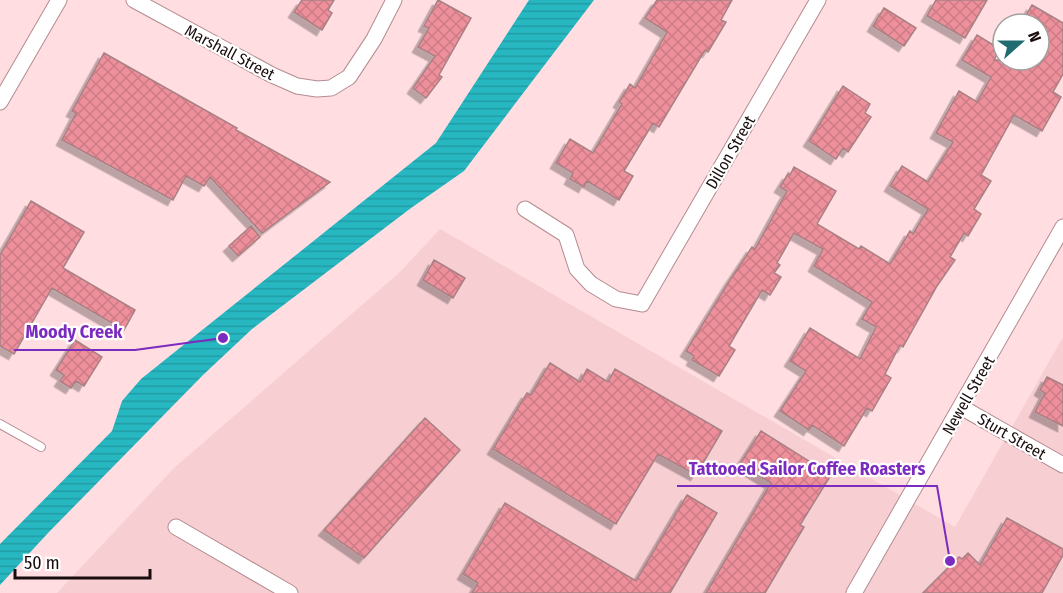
<svg xmlns="http://www.w3.org/2000/svg" width="1063" height="593" font-family="'Fira Sans Condensed',sans-serif">
<defs>
<pattern id="water-rules" width="6" height="5" patternUnits="userSpaceOnUse" patternTransform="scale(1.5)"><rect width="6" height="5" fill="#26b7c1"/><path d="M0 2.5h6" fill="none" stroke="#229ca5"/></pattern>
<pattern id="building-cross-hatch" width="8" height="8" patternUnits="userSpaceOnUse" patternTransform="scale(1.5)"><rect width="8" height="8" fill="#ee909c"/><path d="M0 0l8 8M0 8l8-8" fill="none" stroke="#cc7b85"/></pattern>
<filter id="shadow"><feDropShadow dx="-5.5" dy="5.5" stdDeviation="0" flood-color="#0004"/></filter>
</defs>
<rect width="100%" height="100%" fill="#ffdde0"/>
<path fill="#f7cfd3" d="M440 229 955 527 1063 337V593H57L174 468 400 272Z"/>
<path fill="url(#water-rules)" d="M529 0H594L464 171 411 208 252 329 203 375 48 533 0 585V544L112 431 122 401 141 379 436 143Z"/>
<path fill="url(#building-cross-hatch)" stroke="#a78184" stroke-width="1.5" filter="url(#shadow)" d="M302 0H334L328 10 332 13 322 30 294 12Z
M438 0 471 18 439 75 442 77 426 98 413 88 435 56 418 47 429 28 424 26Z
M657 0H732L721 20 726 22 708 52 705 50 659 127 653 123 624 171 633 176 619 200 587 181 584 187 570 179 573 173 556 163 570 139 593 153 622 104 619 102 630 84 635 88 667 32 645 18Z
M936 0H987L965 38 927 16Z
M1032 5 1063 23V74L1053 92 1061 97 1042 131 1014 115 981 175 991 181 974 209 981 214 968 236 964 233 950 257 955 260 937 286 903 347 900 345 885 374 891 378 872 411 867 408 844 446 812 425 809 430 780 411 806 371 790 361 810 328 860 359 876 327 862 319 872 302 814 266 823 249 794 233 777 263 780 265 774 273 781 277 770 295 762 290 729 346 735 350 719 376 692 360 694 356 686 351 730 280 752 247 755 249 787 191 780 187 788 174 790 175 794 167 836 191 817 224 859 249 861 246 890 264 910 231 913 234 928 209 890 186 902 166 928 182 953 142 936 133 959 91 977 102 991 77 962 60 977 35 1000 49 994 60H1039V24H1021Z
M884 8 916 28 904 46 873 26Z
M104 53 237 128 236 130 330 182 262 233 210 177 204 186 186 176 173 200 62 140 76 113 72 111Z
M843 86 870 104 865 113 871 117 848 152 843 148 836 159 809 141Z
M31 201 84 232 63 268 135 310 124 330 52 288 14 354 0 346V255Z
M251 226 260 237 238 256 229 246Z
M434 260 465 278 453 298 423 280Z
M75 340 102 357 84 386 76 381 71 388 60 381 64 375 56 370Z
M550 363 580 382 587 369 608 382 615 369 722 431 696 475 658 454 616 524 493 449 527 393 531 395Z
M1047 377 1063 385V426L1035 412 1045 393 1040 390Z
M425 418 460 450 364 558 324 530Z
M761 431 831 475 800 525 804 527 765 593H706L771 483 740 464Z
M687 495 717 513 670 593H472L478 583 463 574 505 503 636 581Z
M1007 518 1063 549V555L1042 593H923L959 557 962 559 968 553 980 565Z"/>
<g fill="none" stroke-linecap="round" stroke-linejoin="round">
<defs>
<path id="lane" d="M0 424 41 447"/>
<path id="street" d="M134 0 272 75 297 86 317 89 331 88 349 77 374 39 394 0
M0 102 59 0
M525 209 566 235 577 269 591 284 616 299 642 304 818 0
M961 407 1063 465
M176 527 290 593
M854 593 1063 227"/>
</defs>
<use href="#lane" stroke="#b38c90" stroke-width="10"/>
<use href="#street" stroke="#b38c90" stroke-width="17"/>
<use href="#lane" stroke="#fff" stroke-width="8"/>
<use href="#street" stroke="#fff" stroke-width="15"/>
</g>
<g text-anchor="middle" stroke-width="4.5" stroke-linejoin="round" paint-order="stroke">
<g font-size="16" fill="#190c0d" stroke="#fff">
<text transform="translate(230 52) rotate(28)" y="6">Marshall Street</text>
<text transform="translate(730 152) rotate(-60)" y="6">Dillon Street</text>
<text transform="translate(968 395) rotate(-60)" y="6">Newell Street</text>
<text transform="translate(1012 436) rotate(30)" y="6">Sturt Street</text>
</g>
</g>
<path fill="none" stroke="#7b2cbf" stroke-width="2" d="M223 338L135 350H14M950 561L937 486H677"/>
<g fill="#7b2cbf" stroke="#fff" stroke-width="2">
<circle cx="223" cy="338" r="6"/>
<circle cx="950" cy="561" r="6"/>
</g>
<g font-size="18" text-anchor="middle" font-weight="bold" fill="#7b2cbf" stroke="#fff" stroke-width="4.5" stroke-linejoin="round" paint-order="stroke">
<text x="74" y="338">Moody Creek</text>
<text x="807" y="475">Tattooed Sailor Coffee Roasters</text>
</g>
<g transform="translate(1021 42) rotate(69)"><circle r="28" fill="#ffffff" stroke="#a39e9e" stroke-width="1.5"/>
<path d="M0-4.5L10 22L0 15L-10 22Z" fill="#206c72"/>
<text y="-9" font-size="16" font-weight="bold" text-anchor="middle" fill="#190c0d">N</text>
</g>
<path d="M15 569v9h135v-9" fill="none" stroke="#190c0d" stroke-width="3"/>
<text x="24" y="569" font-size="18" fill="#190c0d" stroke="#ffffff" stroke-width="4.5" paint-order="stroke">50 m</text>
</svg>
